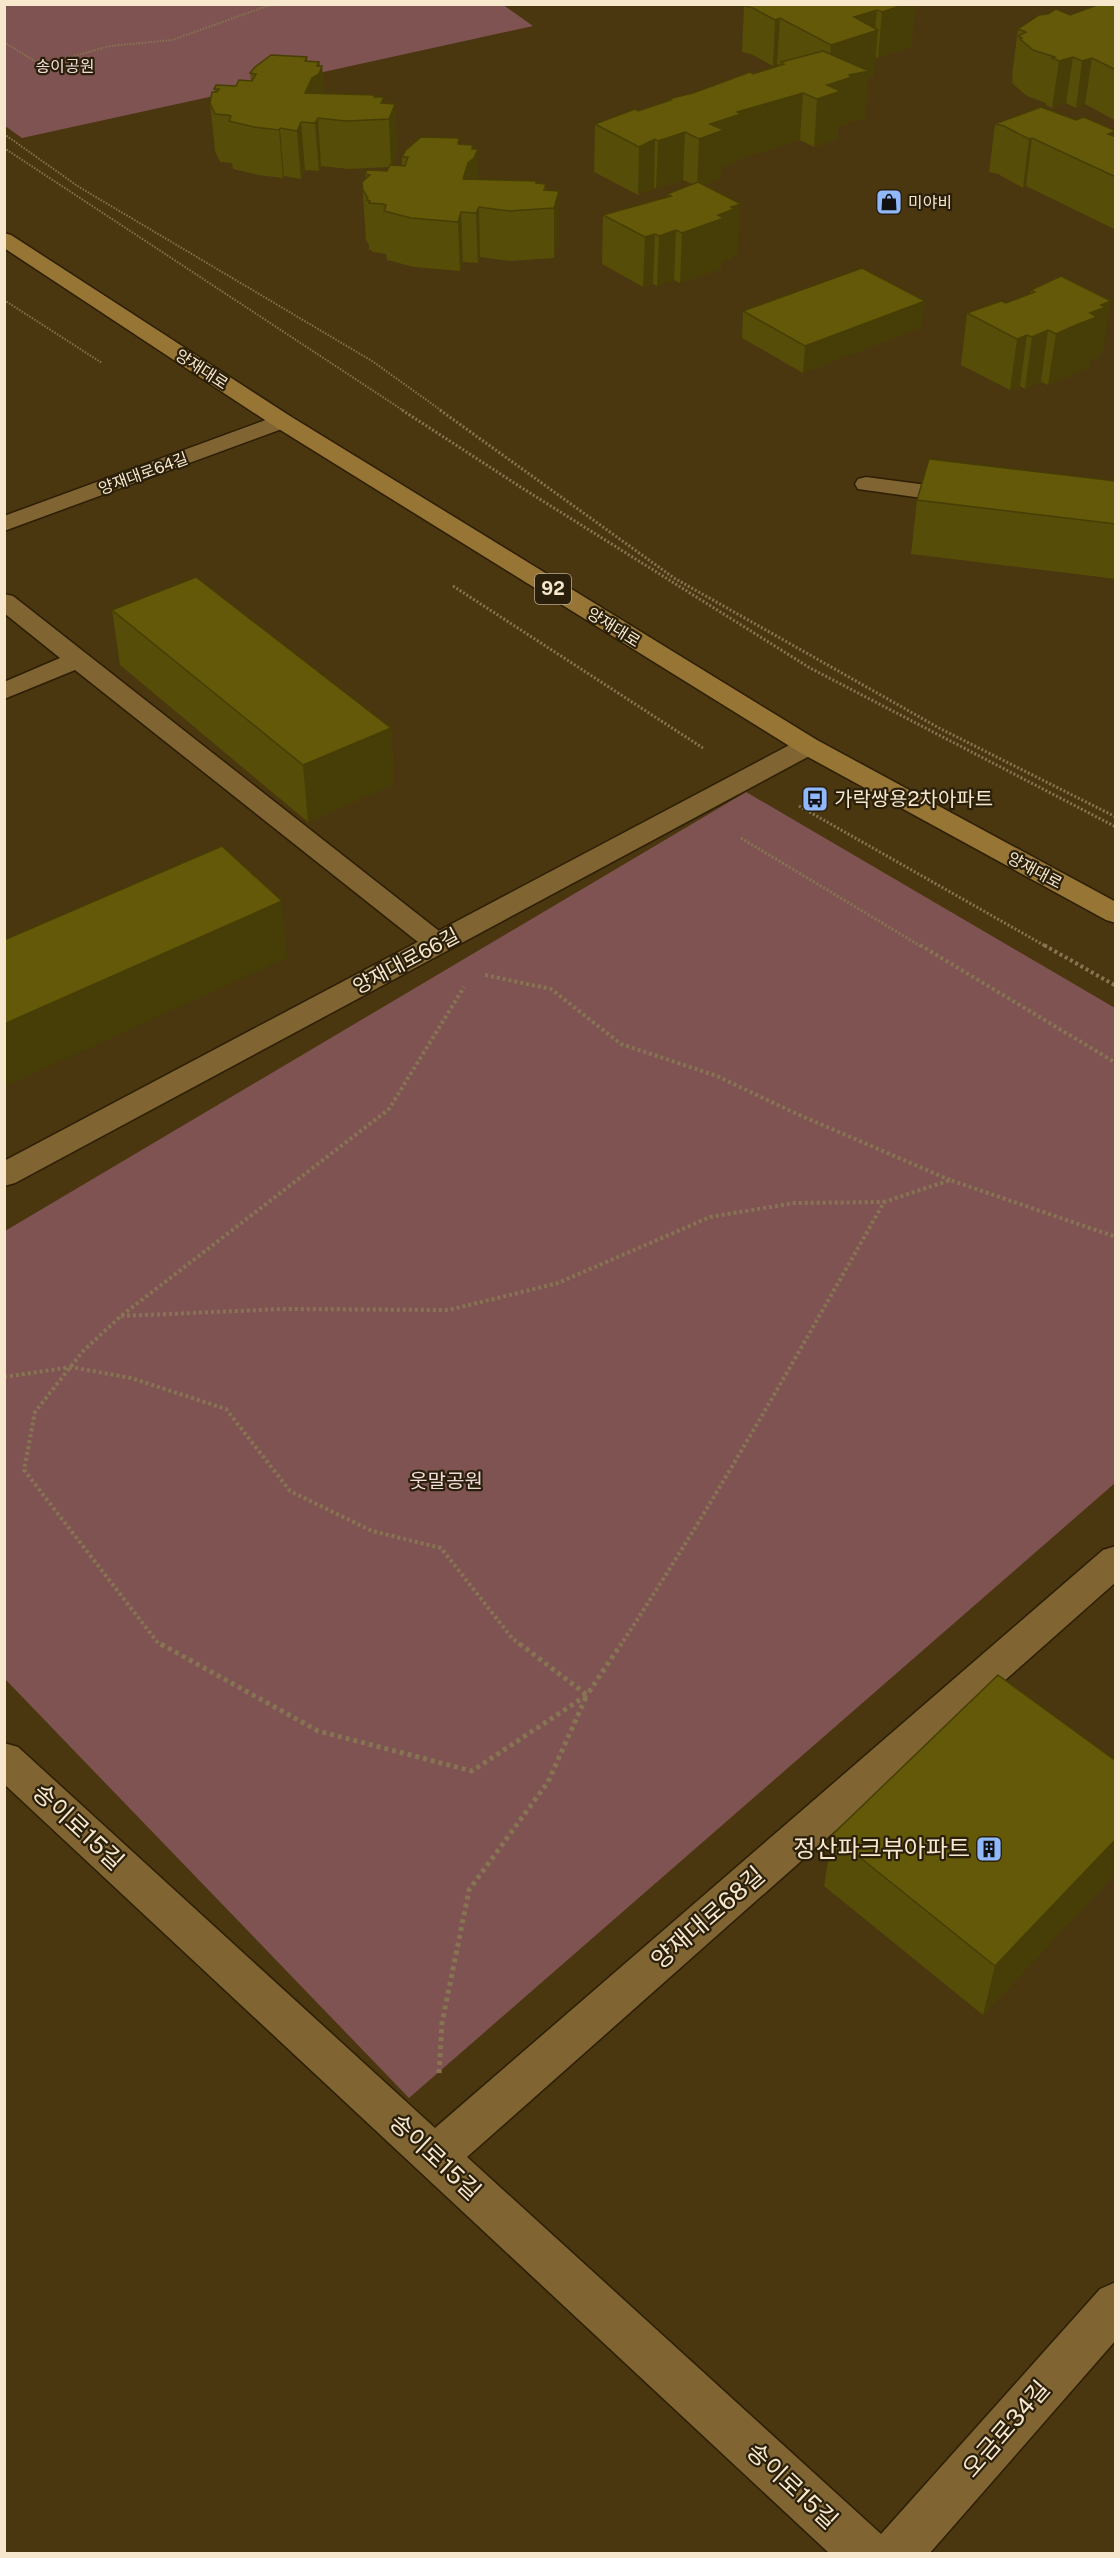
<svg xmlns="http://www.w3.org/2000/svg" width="1120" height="2558" font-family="'Public Sans','Noto Sans KR',sans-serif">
<rect width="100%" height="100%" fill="#4a360f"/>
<path fill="#7f5352" d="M502 4 533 26 22 138 5 126 4 5Z
M746 792 1115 1008V1483L409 2098 5 1679V1231Z"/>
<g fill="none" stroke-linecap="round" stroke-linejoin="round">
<defs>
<path id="service" d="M866 477 965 490 973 492 977 497 973 502 965 504 858 489 855 484 858 479Z
M4 594 13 596 448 938 452 944 448 950 438 953 428 950 75 670 4 699V682L60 658 4 613Z"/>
<path id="minor" d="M282 414 290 416 293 421 290 426 4 531V516Z
M1116 1546V1582L467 2157 881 2534 1100 2289 1116 2282V2340L929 2554H830L4 1784V1743L18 1747 435 2128 1103 1550Z"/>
<path id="tertiary" d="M808 738 817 740 821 746 817 752 15 1183 4 1186V1161L799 740Z"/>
<path id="primary" d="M4 233 11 235 290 416 817 740 1116 902V923L1106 920 799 752 274 426 4 248Z"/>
</defs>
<use href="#service" stroke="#2c1e04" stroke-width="3"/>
<use href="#minor" stroke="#2c1e04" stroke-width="3"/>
<use href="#tertiary" stroke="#2c1e04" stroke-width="3"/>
<use href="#primary" stroke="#2c1e04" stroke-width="3"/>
<path stroke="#867452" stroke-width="2" stroke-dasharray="1.5 1.5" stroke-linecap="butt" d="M4 42 41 65 110 46 172 40 267 6 292 4
M4 134 79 187 372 361 442 411
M4 148 404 411
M4 300 102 363"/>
<path stroke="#867452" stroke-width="3" stroke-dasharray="2 2" stroke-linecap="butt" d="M402 410 522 488 810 668 1116 827
M440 410 674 578 939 728 1116 817
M453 586 703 748
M799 806 1047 947
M741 838 922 947"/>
<path stroke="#867452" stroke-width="4" stroke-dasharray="3 3" stroke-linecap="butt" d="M920 945 1116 1063
M1044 945 1116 986
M485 975 551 989 621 1044 717 1076 797 1114 950 1180
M121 1316 282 1309 449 1310 558 1283 710 1217 794 1203 884 1202
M4 1377 71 1367 131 1378 226 1409 290 1491 372 1531 441 1548 512 1638 522 1646
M163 1646 158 1643 24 1470 35 1412 83 1351 121 1316 389 1109 464 987
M620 1646C715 1502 799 1352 884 1202L950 1180 1116 1237"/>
<path stroke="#867452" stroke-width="5" stroke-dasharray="4 4" stroke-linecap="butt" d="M161 1644 318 1731 472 1771 587 1695 621 1644
M439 2073 442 2023 469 1890 548 1782 587 1695 520 1644"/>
<use href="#service" fill="#806533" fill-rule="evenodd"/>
<use href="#minor" fill="#806533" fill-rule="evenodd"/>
<use href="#tertiary" fill="#806533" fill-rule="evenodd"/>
<use href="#primary" fill="#967535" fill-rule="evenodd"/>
</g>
<path fill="#564d08" d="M749 4H916L911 47 878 58 875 57 874 76 868 78 865 118 848 122V124L838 127 837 139 814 147 800 140 738 159V161L722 167V178L703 185 738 253 732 255V258L722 262V268L680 283 674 280 657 286 653 284 643 287 602 264 603 215 667 197V194L692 184 683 180 656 189 654 188 638 195 594 172 595 124 668 101V99L693 93 779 65 777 64 773 66 751 54 742 52 744 6Z
M1116 4V121L1085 104 1076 108 1066 103 1052 108 1046 105V103L1027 96 1014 85V84L1012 83 1013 75H1012L1018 29 1070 15Z
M307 62H319L320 66H322L324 94 375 97 385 103 395 104 397 151 392 165H402V157L459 144 474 149 478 180 546 184V190L559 191V240L554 258 509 261 480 257 478 263 463 262 460 271 414 267 387 260 386 254 372 252V250H369V245L366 240 362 182 366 179 365 174 387 171 389 167 349 169 321 166 319 171 305 170 301 179 284 176 283 178 258 175 233 169 232 163 220 162 215 151 210 103 215 92 214 89 236 86 251 81 250 73Z
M995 124 1116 137V230L1026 186 1023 188 998 174 989 172Z
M1061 276 1103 352 1099 353 1098 358 1090 361 1089 368 1048 385 1041 382 1025 389 1020 386 1010 390 961 365 967 313 1006 303 1030 294 1031 290Z
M743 311 922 327 803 373 742 338Z
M1116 481V579L911 554 917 500Z
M112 610 391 728 394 784 308 822 120 665Z
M1116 1761V1873L983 2015 824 1886 832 1835Z"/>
<path fill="#463e06" d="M906 4H916L911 47 878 58 882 12Z
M877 10 875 31 878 30 874 76 868 78 865 118 848 122V124L838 127 837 139 814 147 817 99 828 85 831 45 854 17Z
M780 18 777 64 773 66 775 20Z
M307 57 309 86 319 62 320 72 322 66 325 113 318 118 321 166 319 171 315 123 305 93V61Z
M1073 57 1066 103 1052 108 1059 61Z
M1092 58 1085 104 1076 108 1082 61Z
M803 93 800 140 738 159V161L722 167V178L697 187 699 139 710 124 737 112Z
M395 104 397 151 391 167 389 119Z
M301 122 305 170 301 179 297 131Z
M280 128 284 176 283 178 279 130Z
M1116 131V132L1109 174 1108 134Z
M685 132 683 180 656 189 658 141Z
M1032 138 1026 186 1023 188 1029 139Z
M655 139 654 188 638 195 639 147Z
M473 145 474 158 478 149 479 198 463 179Z
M559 191V240L554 258V208Z
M741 204 738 253 732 255V258L722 262V268L680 283 682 233 718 215 731 207Z
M479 207 480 257 478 263 476 213Z
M461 212 463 262 460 271 458 222Z
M676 230 674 280 657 286 659 236Z
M655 234 653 284 643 287 645 237Z
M925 301 922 327 803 373 805 346Z
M1111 301 1103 352 1099 353 1098 358 1090 361 1089 368 1048 385 1056 334 1090 313 1101 305Z
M1048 330 1041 382 1025 389 1032 337Z
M1027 335 1020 386 1010 390 1017 339Z
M391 728 394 784 308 822 303 765Z
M282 901 287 958 4 1087V1024Z
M1116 1839V1873L983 2015 995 1966Z"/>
<path fill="#645909" stroke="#463e06" stroke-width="1.5" d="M749 4H906L882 12 877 10 854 17 878 30 831 45 780 18 775 20 753 8 744 6Z
M1100 4H1116V70L1092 58 1082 61 1073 57 1059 61 1052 58 1055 57 1033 50 1020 39 1022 38 1018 36 1026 32 1018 29 1039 15 1048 14 1056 9 1070 15Z
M823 51 869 71 849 75 852 77 827 85 841 91 817 99 803 93 737 112 741 114 710 124 724 130 699 139 685 132 658 141 655 139 639 147 595 124 635 109 638 111 671 100 668 99 693 93 750 72 753 74 784 64 781 62Z
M271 55 307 57 305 61 319 62 317 66H322L319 74 312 78 305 93 375 95 374 97H384L381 103 395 104 389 119 346 121 318 118 315 123 301 122 297 131 280 128 279 130 254 127 229 121 231 116 228 115 215 114 210 103 212 92H217L219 89H214L216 85 236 86 239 80 252 81 256 74 250 73 255 67Z
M1041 107 1076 120 1084 117 1116 131 1108 134 1116 137V177L1032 138 1029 139 1004 126 995 124Z
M421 137 459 138 458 144 473 145 472 149H478L474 158 468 163 463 179 536 181V183L546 184 544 190 559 191 554 208 509 211 479 207 476 213 461 212 458 222 411 218 384 211 386 205 383 204 369 203 370 201 367 200 368 198 363 190 362 182 370 175 365 174 367 170 387 171 390 165 405 166 408 157H402L406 150Z
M698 182 741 204 731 207 734 209 718 215 724 218 682 233 676 230 659 236 655 234 645 237 603 215 671 196 667 194Z
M862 268 925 301 805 346 743 311Z
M1061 276 1111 301 1101 305 1106 307 1090 313 1097 317 1076 325 1056 334 1048 330 1032 337 1027 335 1017 339 967 313 1001 301 1006 303 1035 292 1031 290Z
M929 459 1116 481V524L917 500Z
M196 577 391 728 303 765 112 610Z
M222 846 282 901 4 1024V940Z
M998 1675 1116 1761V1839L995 1966 832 1835Z"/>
<defs>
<symbol id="shop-square" viewBox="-11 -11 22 22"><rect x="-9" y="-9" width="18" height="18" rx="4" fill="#8fb8fd" stroke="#2a1f0a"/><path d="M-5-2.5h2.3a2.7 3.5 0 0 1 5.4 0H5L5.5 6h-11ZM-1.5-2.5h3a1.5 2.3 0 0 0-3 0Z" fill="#111"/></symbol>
<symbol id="bus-square" viewBox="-11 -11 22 22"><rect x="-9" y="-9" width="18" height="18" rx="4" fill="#8fb8fd" stroke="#2a1f0a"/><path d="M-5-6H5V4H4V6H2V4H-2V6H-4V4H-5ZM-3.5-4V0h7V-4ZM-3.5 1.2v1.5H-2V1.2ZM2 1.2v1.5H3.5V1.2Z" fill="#111"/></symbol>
<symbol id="building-square" viewBox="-11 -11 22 22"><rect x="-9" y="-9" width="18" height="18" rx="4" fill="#8fb8fd" stroke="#2a1f0a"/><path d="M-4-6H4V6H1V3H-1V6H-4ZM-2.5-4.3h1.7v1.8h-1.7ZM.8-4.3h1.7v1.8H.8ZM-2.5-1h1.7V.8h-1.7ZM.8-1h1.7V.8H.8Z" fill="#111"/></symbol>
</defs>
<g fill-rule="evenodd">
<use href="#shop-square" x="874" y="187" width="30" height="30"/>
<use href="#bus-square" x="800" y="784" width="30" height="30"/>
<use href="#building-square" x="974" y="1834" width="30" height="30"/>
</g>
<g text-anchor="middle" stroke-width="4.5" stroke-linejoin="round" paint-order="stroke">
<g font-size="16" fill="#f2dcdb" stroke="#2a1f0a">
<text x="65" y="72">송이공원</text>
</g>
<g font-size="16" fill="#f6e7cd" stroke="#2a1f0a" text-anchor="start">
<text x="908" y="208">미야비</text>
</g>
<g font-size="16" fill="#f6e7cd" stroke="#2a1f0a">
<text transform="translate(202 369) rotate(33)" y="6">양재대로</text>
<text transform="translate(143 473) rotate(-20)" y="6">양재대로64길</text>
<text transform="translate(614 627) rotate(32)" y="6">양재대로</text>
<text transform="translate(1035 870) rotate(28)" y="6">양재대로</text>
</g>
<rect fill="#2a1f0a" stroke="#b9ab92" stroke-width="1.5" x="535" y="574" width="36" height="30" rx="4.5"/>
<g font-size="18" font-weight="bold" fill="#f6e7cd">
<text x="553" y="595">92</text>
</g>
<g font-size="20" fill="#f6e7cd" stroke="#2a1f0a" text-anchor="start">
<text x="834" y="806">가락쌍용2차아파트</text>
</g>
<g font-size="20" fill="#f6e7cd" stroke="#2a1f0a">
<text transform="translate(406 961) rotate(-28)" y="7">양재대로66길</text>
</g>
<g font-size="20" fill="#f2dcdb" stroke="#2a1f0a">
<text x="446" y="1488">웃말공원</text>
</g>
<g font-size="24" fill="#f6e7cd" stroke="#2a1f0a">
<text transform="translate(78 1827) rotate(43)" y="8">송이로15길</text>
<text transform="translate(708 1918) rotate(-41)" y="8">양재대로68길</text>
<text transform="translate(435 2157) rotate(43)" y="8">송이로15길</text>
<text transform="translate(1006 2429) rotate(-49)" y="8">오금로34길</text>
<text transform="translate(792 2486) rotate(43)" y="8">송이로15길</text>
</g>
<g font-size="24" fill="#f6e7cd" stroke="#2a1f0a" text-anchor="end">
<text x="970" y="1857">정산파크뷰아파트</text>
</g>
</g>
<rect width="1120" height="2558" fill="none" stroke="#f6e7cd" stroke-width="12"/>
</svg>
